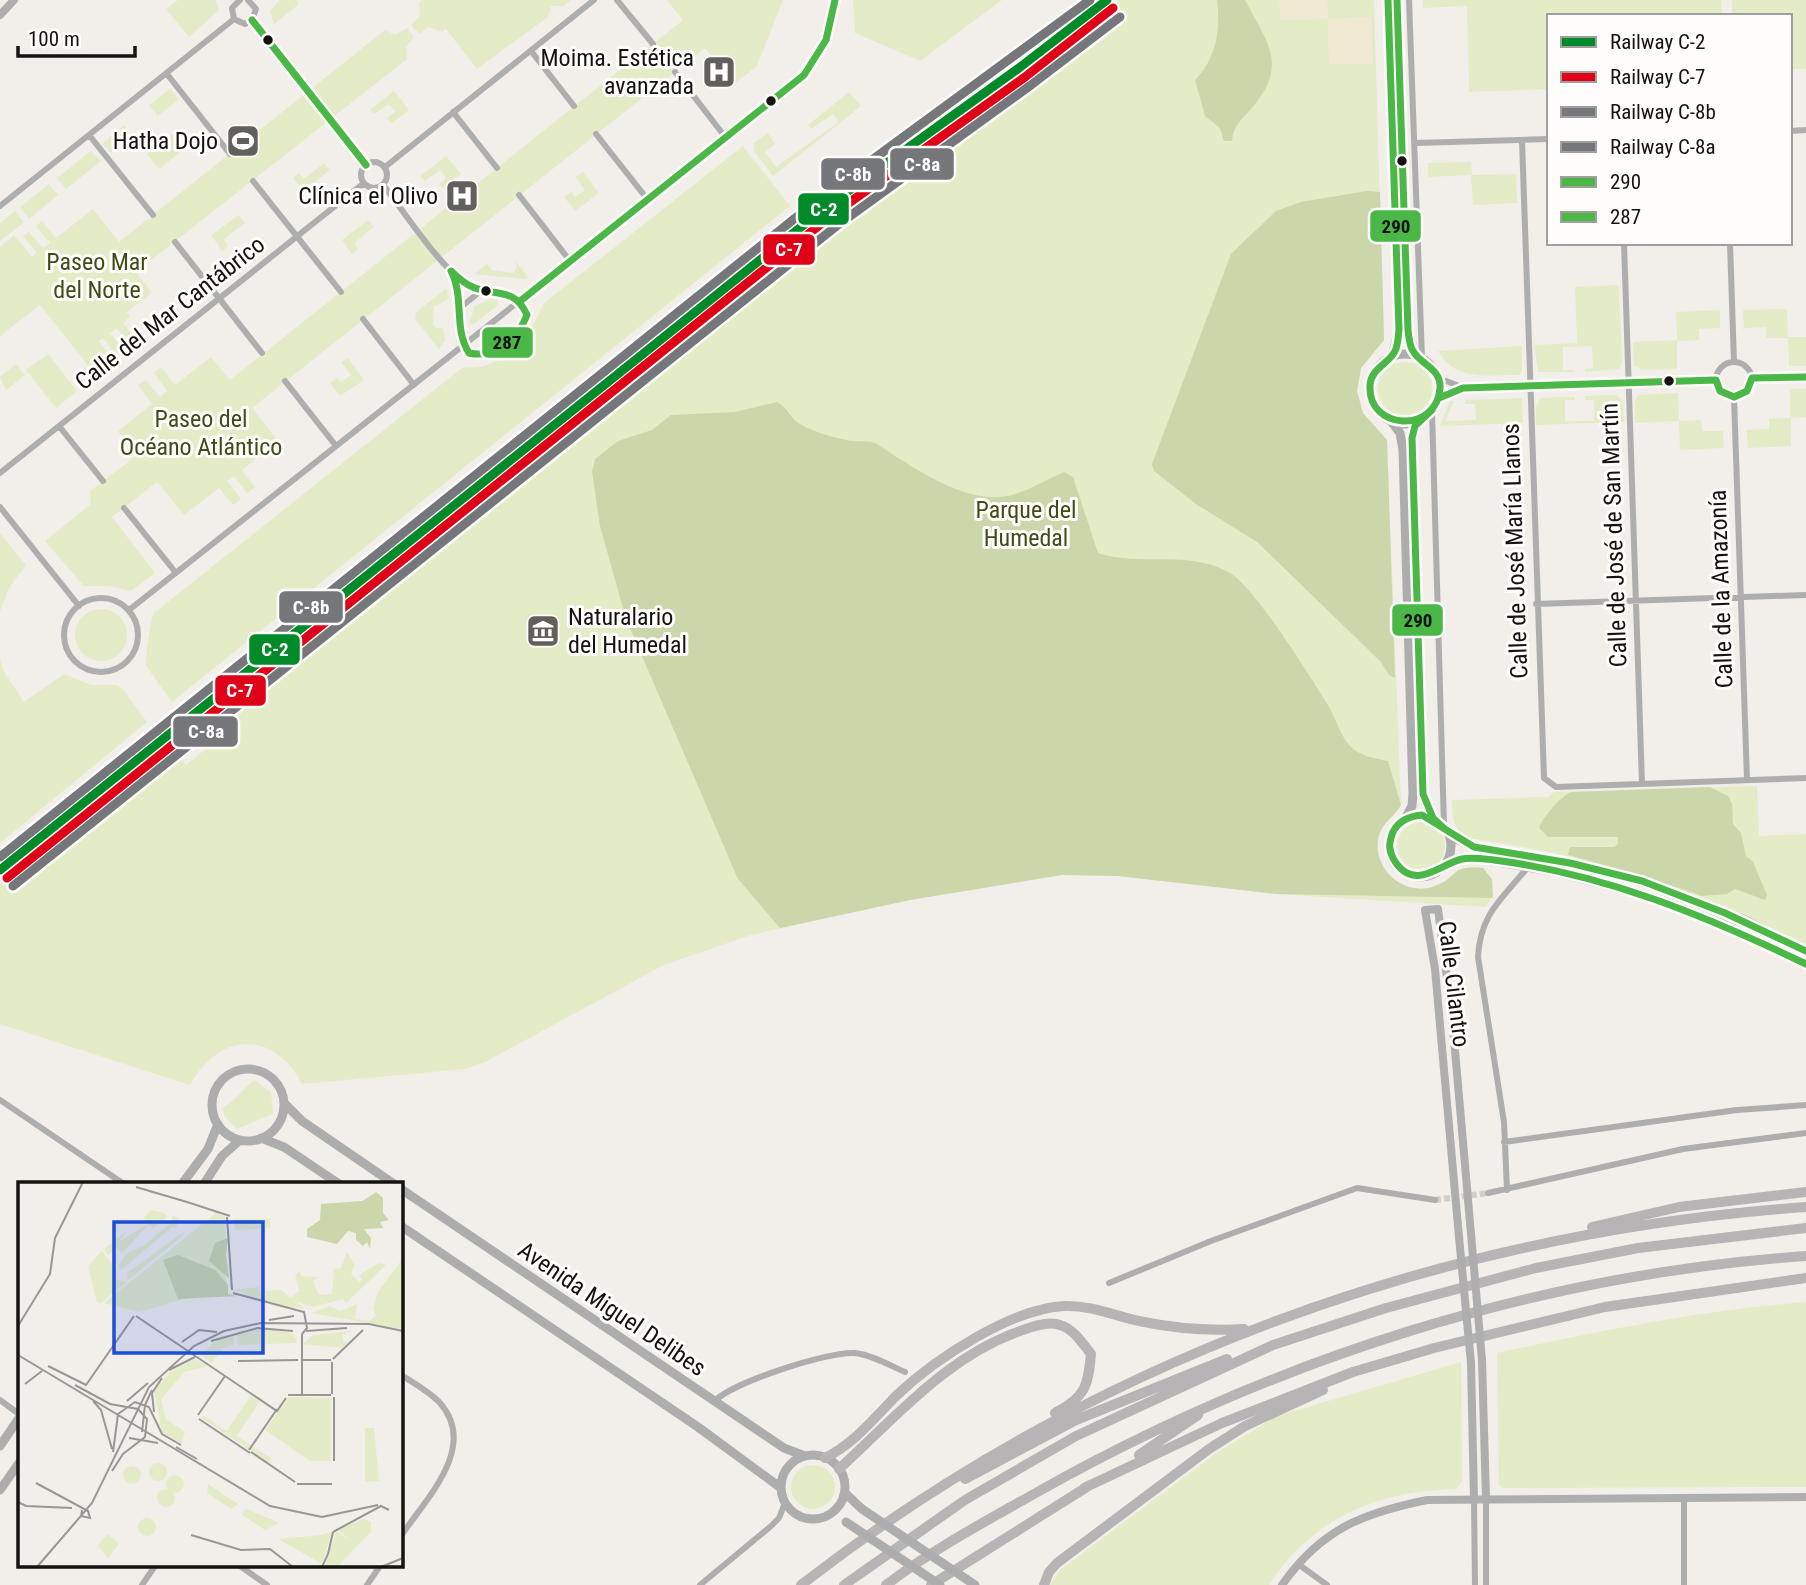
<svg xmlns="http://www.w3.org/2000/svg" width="1806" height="1585" font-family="'Roboto Condensed',sans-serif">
<rect width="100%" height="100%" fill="#f2eeea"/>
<path fill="#e4ecc7" d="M178 0H215L219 10 189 37 166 9Z
M280 0H296L299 4 274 24 270 11Z
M423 0H571L563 6H551L548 17 477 69 446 29 442 32 429 27 419 34 411 25 420 16 419 3Z
M667 0H783L757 66 734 84 705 48 252 408 278 441 242 470 255 487 247 493 234 476 227 481 241 499 233 505 219 488 184 515 157 482 112 517 155 573 131 591 108 586H84L45 541 91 504 90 491 136 456 118 431 152 404 138 385 146 380 160 397 167 391 154 373 161 367 175 385 211 357 230 380 683 20Z
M853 0H1002L920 61 855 33Z
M1119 0H1374L1384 340 1361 368 1357 391 1363 413 1387 440 1401 805C1395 816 1383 822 1379 835 1370 868 1404 898 1435 886 1461 876 1449 865 1483 868 1494 882 1496 893 1486 907L1276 894 1118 876 1062 875 910 900 751 935 664 965 485 1062 465 1069 302 1084C274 1029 219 1032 190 1085L0 1024V882L170 746 186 765 208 747 195 728 802 250 902 163 1071 40Z
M1423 0H1721L1722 16H1549V89L1469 92 1467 6 1423 8Z
M1732 0H1806V69H1793V81H1790V16H1732Z
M407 28 414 37 406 47 407 59 136 272 152 293 127 312 130 316 123 323 137 340 130 346 117 328 110 333 124 351 117 356 103 338 99 341 116 364 98 378 40 305 0 336V247L14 235 32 257 37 253 23 236 29 232 43 248 50 243 36 226 42 221 56 238 93 209 119 242 385 30 395 35Z
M170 89 179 99 158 116 149 105Z
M394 91 409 110 392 123 387 118 395 112 389 104 374 114 370 110Z
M849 92 861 106 773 176 754 151V143L768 133 775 144 765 152 776 167 839 122 833 114 811 129 808 125Z
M124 125 132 136 111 153 103 143Z
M172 134 184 149 159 169 147 154Z
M743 146 790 206 172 702 146 666C146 657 150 618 154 613L462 368C467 367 472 368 478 367 510 362 533 332 543 304Z
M91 151 101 161 66 189 57 178Z
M446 156 461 174 442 188 439 184 446 178 440 170 425 181 420 176Z
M1471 162 1472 175 1516 174 1517 203 1473 205 1471 175 1428 177V163Z
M324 163 330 170 303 191 293 178 299 173 304 179Z
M583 172 599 193 575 211 564 197 571 192 575 197 585 190 575 177Z
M49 184 58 195 29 219 20 207Z
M15 211 24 222 0 241V223Z
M239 215 245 223 224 239 228 246 222 251 211 235Z
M368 220 374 227 354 243 358 249 352 254 342 240Z
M514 259 528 277 525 279 474 274 487 264 492 270 514 273 517 266Z
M1619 285 1622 362 1619 369 1585 372V369L1593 368 1592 346 1563 347V370H1573V372H1538L1534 345 1577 343 1575 287Z
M446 289 449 298 434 307 433 324 436 328H443L445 340 439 349 415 319 416 312Z
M490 299 497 300V306L474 324 469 323 475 306Z
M1787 309 1788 337H1806V366H1789L1788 338H1766V327L1744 328 1743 310Z
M1720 310V328L1699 329V340L1677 341V369L1642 370 1634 365 1633 342 1677 340 1676 312Z
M1522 346V371L1519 375C1489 375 1455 382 1438 351Z
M48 354 77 391 56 408 26 370Z
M348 358 364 380 340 396 330 383 337 378 341 382 351 375 341 362Z
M1378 389a27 27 0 1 1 54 0a27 27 0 1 1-54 0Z
M16 364 25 375 6 390 0 377Z
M1790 389H1806V417L1791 418V446L1748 448 1747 430 1769 429V419L1790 418Z
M1678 393 1679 421 1701 420 1702 431H1723L1724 448 1680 450 1679 421 1635 423V401L1639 395Z
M1616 395 1623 402 1624 422 1536 425V406L1541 398 1575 397V400H1565V421H1594V400H1585V396Z
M1522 398 1523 423 1440 426 1450 401H1454L1445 421 1476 420 1475 404H1465V400Z
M0 533 26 565 9 588 0 612Z
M75 635a26 26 0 1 1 52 0a26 26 0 1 1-52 0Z
M0 658 3 670 24 702 64 674 91 685H117L122 688 147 722 0 843Z
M1757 786 1759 836 1806 834V945C1698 890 1589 855 1468 838 1453 830 1452 816 1452 800L1548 797 1554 792Z
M1397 846a24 24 0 1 1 48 0a24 24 0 1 1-48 0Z
M254 1080 271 1092 273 1114 237 1129 225 1117 222 1108C234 1102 243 1089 254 1080Z
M1806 1302V1487L1503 1488 1499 1485 1497 1353C1600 1331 1701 1310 1806 1302Z
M1461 1362 1462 1482 1456 1489C1378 1491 1313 1517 1269 1585H1050L1060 1570 1215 1454 1277 1416Z
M791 1487a22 22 0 1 1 44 0a22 22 0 1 1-44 0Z"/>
<path fill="#ccd6ab" d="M1217 0H1245C1268 44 1289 65 1251 109 1241 120 1233 126 1232 141H1224L1220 128 1205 116 1195 80C1216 59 1221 29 1217 0Z
M1367 191 1380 192 1384 340 1361 368 1357 391 1363 413 1387 440 1395 678 1389 675 1381 662 1257 542 1196 504 1154 471 1152 464 1231 254 1276 211 1301 202Z
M777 402C787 407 791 419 800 424 813 432 835 438 851 441 860 442 870 440 877 444 909 465 959 500 999 497 1021 496 1045 480 1064 472L1073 477 1098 553C1140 567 1189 549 1230 573 1256 589 1308 673 1326 702 1335 715 1339 733 1349 745 1359 756 1374 758 1388 761L1401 805C1395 816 1383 822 1379 835 1370 868 1404 898 1435 886 1461 876 1449 865 1483 868L1492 879 1493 898 1276 894 1118 876 1062 875 910 900 780 928 738 879 626 619 600 526 592 472 595 459 618 441 652 430 671 415 735 412Z
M1710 787 1728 796 1732 804 1733 824 1741 833 1746 856 1753 862 1767 895 1765 900 1735 889 1727 894 1702 896 1637 874 1568 855 1570 847H1614L1618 844V837H1548L1539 828C1542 818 1561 796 1571 792Z"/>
<path fill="#f1ead3" d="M1279 0H1327L1328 19 1371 17 1373 64H1329L1328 19 1281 20Z"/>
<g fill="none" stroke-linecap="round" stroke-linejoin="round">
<path stroke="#d1cdc9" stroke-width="6" stroke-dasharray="6 3" stroke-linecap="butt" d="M1435 1200 1488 1193"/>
<path stroke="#aeaeae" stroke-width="6" d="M240 0 232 8 234 19 245 24 252 20
M248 0 256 9 252 20
M617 0 653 44
M1409 0 1422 358
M252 20 366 165
M531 51 574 106
M675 72 726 138
M167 74 230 154
M453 112 497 168
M1790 131 1806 130
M596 134 648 200
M89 135 153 215
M1522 140 1544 778 1556 787 1806 778
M1416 143 1549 139
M361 175a13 13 0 1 1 26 0a13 13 0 1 1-26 0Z
M385 167 594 0
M253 181 341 292
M383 185C405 212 439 267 468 285 489 298 516 280 527 315 522 336 490 362 469 353L459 332 460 294 452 272
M519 195 570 261
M0 206 234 19
M175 242 262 353
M1624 243 1642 784
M1730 243 1734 362
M461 307 482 290
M363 319 414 385
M1716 380a18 18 0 1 1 36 0a18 18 0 1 1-36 0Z
M1438 378 1462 387
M1752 378 1806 377
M285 381 336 446
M1734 397 1747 780
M1439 398 1463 388 1716 380
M1432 411 1444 826
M59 426 103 481
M0 473 364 183
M0 507 79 606
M124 508 176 573
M64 635a37 37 0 1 1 74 0a37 37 0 1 1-74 0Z
M1536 604 1806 595
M129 610 787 89C816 64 832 39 835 0
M0 1100 124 1184
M1504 1142 1737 1110 1806 1105
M1507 1190 1504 1122 1478 957C1480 914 1502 899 1528 867
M1488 1193 1683 1149 1806 1133
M1109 1283 1211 1241 1357 1188 1435 1200
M401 1375C414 1383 430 1392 440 1403 479 1447 425 1500 401 1536
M0 1400 19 1414
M714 1402C730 1383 829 1351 855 1353 872 1355 889 1365 905 1372
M1474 1499 1475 1585
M1486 1499V1585
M1684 1499V1585
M1298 1564 1327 1585
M240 1566 267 1585
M142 1585 155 1566
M367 1585 380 1566
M700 1585 770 1527 779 1518 785 1503"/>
<path stroke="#aeaeae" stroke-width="8" d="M0 15 14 0
M1459 1237 1435 969 1425 910 1438 909 1452 1016 1471 1234
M1482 1360 1486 1499
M1471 1363 1474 1499
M1282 1585C1321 1529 1363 1513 1427 1500L1806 1497"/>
<path stroke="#aeadad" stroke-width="9" d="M1388 0 1399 330 1392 356
M1397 0 1408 330 1415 355
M1370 389a35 35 0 1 1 70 0a35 35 0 1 1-70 0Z
M1421 420 1414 430 1412 450 1423 794 1433 818
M1391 421 1400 433 1403 450 1413 794 1412 806 1405 819
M1389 846a31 31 0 1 1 62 0a31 31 0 1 1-62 0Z
M1446 829 1456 839 1476 848 1586 866 1668 890 1745 920 1806 951
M1445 864 1458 859 1475 858 1556 872 1665 901 1738 930 1806 964
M212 1105a36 36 0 1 1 72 0a36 36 0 1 1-72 0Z
M284 1103 302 1121 394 1184
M261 1138 284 1147 339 1184
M182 1184 208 1149 218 1124
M204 1184 222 1156 240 1140
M401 1189 784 1448 805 1456
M401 1226 698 1427 781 1488
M0 1446 19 1418
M781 1487a32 32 0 1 1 64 0a32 32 0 1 1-64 0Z
M0 1490 19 1463
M845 1493 862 1509"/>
<path stroke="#b6b4b4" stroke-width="10" d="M1592 1227 1679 1207 1806 1192
M1139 1455 1198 1415
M825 1458C855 1443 874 1418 897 1395 935 1359 1012 1308 1065 1306 1092 1305 1117 1317 1144 1322 1178 1329 1209 1331 1244 1329
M839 1469C896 1417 948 1355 1023 1330 1033 1326 1050 1321 1060 1325 1074 1329 1082 1343 1091 1354 1088 1387 1085 1397 1055 1413
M965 1479 1076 1420 1227 1359
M1084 1488 1222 1423 1353 1372 1434 1348 1605 1307 1806 1278
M801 1585C1091 1360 1440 1233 1806 1207
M844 1585 965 1500 1076 1436 1273 1345 1386 1308 1536 1268 1638 1248 1806 1228
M886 1585C932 1550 984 1522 1034 1494 1271 1360 1534 1275 1806 1256
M931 1585 1090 1485
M1044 1585 1049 1572 1057 1563 1209 1449 1245 1426 1323 1390"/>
<path stroke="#aeaeae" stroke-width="8" d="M1471 1234 1482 1360
M1459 1237 1471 1363"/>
<path stroke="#aeadad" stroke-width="9" d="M862 1509 975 1585
M846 1522 940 1585"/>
<defs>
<path id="bus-1" d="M1388 0 1399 330C1398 337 1398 345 1395 351 1389 364 1371 368 1370 385 1367 431 1437 434 1440 388 1441 368 1421 365 1413 351 1409 345 1409 337 1408 330L1397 0
M1439 398 1463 388 1716 380 1720 391 1734 397 1747 391 1752 378 1806 377
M1432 410 1415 426 1412 438 1423 794 1433 818 1446 830
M1806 951 1725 913 1642 881 1570 863 1474 847 1422 815C1408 816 1394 823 1391 838 1388 847 1391 856 1396 863 1416 891 1440 864 1462 859 1473 857 1484 859 1494 860 1605 874 1706 916 1806 964"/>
<path id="bus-2" d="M252 20 366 165
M451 271C458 278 466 285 475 288 498 296 515 288 527 315 518 338 495 359 469 353 453 328 465 298 451 271Z
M519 302 804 75 826 40 835 0"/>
</defs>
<use href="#bus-1" stroke="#fefdfc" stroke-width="12"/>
<use href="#bus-2" stroke="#fefdfc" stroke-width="12"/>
<use href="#bus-1" stroke="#4ab747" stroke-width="7"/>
<use href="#bus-2" stroke="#4ab747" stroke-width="7"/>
<defs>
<path id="rail-1" d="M0 870 826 207 1019 68 1107 0"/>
<path id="rail-2" d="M7 878 832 215 1025 77 1113 8"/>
<path id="rail-3" d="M0 857 819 199 1090 0"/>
<path id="rail-4" d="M13 886 839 224 1031 85 1120 17"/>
</defs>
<use href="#rail-1" stroke="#fefdfc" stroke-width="14"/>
<use href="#rail-2" stroke="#fefdfc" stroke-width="14"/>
<use href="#rail-3" stroke="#fefdfc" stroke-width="14"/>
<use href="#rail-4" stroke="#fefdfc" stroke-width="14"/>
<use href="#rail-1" stroke="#008a29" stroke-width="9"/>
<use href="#rail-2" stroke="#de0118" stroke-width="9"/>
<use href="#rail-3" stroke="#76777a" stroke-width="9"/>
<use href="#rail-4" stroke="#76777a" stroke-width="9"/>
</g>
<defs>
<symbol id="hospital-square" viewBox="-11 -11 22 22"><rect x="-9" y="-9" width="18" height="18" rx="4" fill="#62605c" stroke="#fefdfc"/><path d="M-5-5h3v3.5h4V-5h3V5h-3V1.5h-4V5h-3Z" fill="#fff"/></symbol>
<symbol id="stadium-square" viewBox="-11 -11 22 22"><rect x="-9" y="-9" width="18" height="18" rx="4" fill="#62605c" stroke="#fefdfc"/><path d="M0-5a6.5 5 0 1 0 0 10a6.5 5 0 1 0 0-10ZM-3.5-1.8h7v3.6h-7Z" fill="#fff"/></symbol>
<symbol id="museum-square" viewBox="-11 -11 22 22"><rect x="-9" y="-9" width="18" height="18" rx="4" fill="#62605c" stroke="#fefdfc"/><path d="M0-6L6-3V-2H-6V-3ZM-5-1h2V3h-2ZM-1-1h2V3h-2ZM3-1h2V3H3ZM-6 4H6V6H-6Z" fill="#fff"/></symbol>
</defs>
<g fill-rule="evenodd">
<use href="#hospital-square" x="700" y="53" width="38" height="38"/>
<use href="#stadium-square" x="224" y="122" width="38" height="38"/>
<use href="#hospital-square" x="443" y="177" width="38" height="38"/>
<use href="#museum-square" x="524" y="612" width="38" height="38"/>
</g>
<g fill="#151310" stroke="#fefdfc" stroke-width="2.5">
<circle cx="268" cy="40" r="6"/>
<circle cx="771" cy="101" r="6"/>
<circle cx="1402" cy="161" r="6"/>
<circle cx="486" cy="291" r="6"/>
<circle cx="1669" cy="381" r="6"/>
</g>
<g text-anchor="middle" stroke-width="6" stroke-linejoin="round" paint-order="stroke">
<g font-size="24" fill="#151310" stroke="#fefdfc" text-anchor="end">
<text x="694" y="66">Moima. Estética<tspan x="694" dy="28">avanzada</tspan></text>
<text x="218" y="149">Hatha Dojo</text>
<text x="438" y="204">Clínica el Olivo</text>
<text x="568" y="625" text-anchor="start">Naturalario<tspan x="568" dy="28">del Humedal</tspan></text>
</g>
<g font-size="24" fill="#3f4c16" stroke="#fefdfc">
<text x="97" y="270">Paseo Mar<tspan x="97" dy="28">del Norte</tspan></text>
<text x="201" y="427">Paseo del<tspan x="201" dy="28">Océano Atlántico</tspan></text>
<text x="1026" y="518">Parque del<tspan x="1026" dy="28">Humedal</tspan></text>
</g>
<g font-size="24" fill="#151310" stroke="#fefdfc">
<text transform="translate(170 313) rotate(-38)" y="8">Calle del Mar Cantábrico</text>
<text transform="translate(1614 535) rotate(-92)" y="8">Calle de José de San Martín</text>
<text transform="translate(1515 551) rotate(-92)" y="8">Calle de José María Llanos</text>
<text transform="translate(1721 589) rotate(-92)" y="8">Calle de la Amazonía</text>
<text transform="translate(1454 984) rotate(83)" y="8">Calle Cilantro</text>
<text transform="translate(612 1309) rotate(34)" y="8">Avenida Miguel Delibes</text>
</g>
</g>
<g transform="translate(18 1182)">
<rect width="385" height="385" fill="#f2eeea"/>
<path d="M133 28 146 31 149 35 135 46 130 43 104 71 99 66 90 73 86 67 110 48 100 60 131 42 126 35ZM198 31 207 35 209 110 218 115 183 112 121 130 86 121ZM155 34 161 36 158 46 154 45 103 88 100 85 108 72 125 64 152 42ZM215 37H252L253 46 217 48ZM167 49 161 57 110 98 109 91ZM84 69 98 87V98L108 100 83 121 79 120 70 84ZM329 70 337 83 333 92 341 100 344 98 341 93 361 81 368 83 328 121 325 117 295 125 271 117 281 109 277 94 281 89 284 94 299 95 295 100 301 113 314 112 316 87 323 86ZM385 76V147L293 131 311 124 322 129 339 122 337 137 351 139 358 134 355 127 360 110ZM241 105V109L263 108 287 127 252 121 216 108ZM248 147 276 152 279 161 220 163 219 152ZM340 148 325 152V159L330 160 325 166 285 162 295 153ZM216 152V163L205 166 194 181 183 173 196 160ZM177 177 191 184 166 190 143 218 148 237 167 250 163 261 144 250 136 208 152 190ZM233 213 242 219 219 254 254 277 251 281 184 236V233L209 249ZM271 215 313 216V279H292L247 248ZM347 246H356L361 299 347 300ZM131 290a9 9 0 1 1 18 0a9 9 0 1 1-18 0ZM105 293a9 9 0 1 1 18 0a9 9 0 1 1-18 0ZM148 302a9 9 0 1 1 18 0a9 9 0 1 1-18 0ZM190 302 203 311 220 322 213 327 189 311ZM139 316a9 9 0 1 1 18 0a9 9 0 1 1-18 0ZM228 327 260 340 259 342 247 348 223 332ZM120 345a9 9 0 1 1 18 0a9 9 0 1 1-18 0ZM346 337 353 340V350L319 385H307L318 349 333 359 320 347ZM314 349 304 382 260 357 304 353ZM89 352 101 361 90 377 80 364Z" fill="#e4ecc7"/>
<path d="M358 10 365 16V31L371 38 362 40 365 46 346 47 353 56 352 67 349 60 345 64 338 58V51L330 49 319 62 289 55V47L302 38 303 22 344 19ZM210 56 208 73 211 96 191 79 197 61ZM160 73 197 88 210 103V112L219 114 160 117 145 78Z" fill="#ccd6ab"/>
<path fill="none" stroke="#9a9693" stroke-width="2" d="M118 5 169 20M169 20 212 34M209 35 214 108M215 111 286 130 289 146 284 152M118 134 259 229 268 216M251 138 276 134M0 144 32 92 37 56 65 0M239 146 275 149M288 149 329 146M193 159 240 146M164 160 181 148 199 150M0 173 252 324 304 335 360 323M315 177 345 148M284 178H313M220 179 280 178M314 180V212M30 184 68 203 116 134M151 188 177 175M7 202 24 189M57 203 92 222 120 227 129 237 127 255 105 272 94 289M270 213H313M284 214V152M316 215V279M75 219 83 228 94 267M109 219 130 201M136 230 134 211 144 196M180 233 207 194M181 237 232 271M124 250 127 223 134 208M111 256 140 261M158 265 179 277M231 268 259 227M95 270 100 232 117 220 131 225 144 252 163 263M233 270 277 300M18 301 70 329 72 336 63 334 64 328M279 302H314M0 320 8 324 54 326M315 350 363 324 371 328M173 353 223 368 252 367 275 385M19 385 74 321 131 205 176 164 206 149 243 141 351 142 385 149M299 385H304L310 372 315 350M363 385 385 376"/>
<path fill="#1d4ed8" fill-opacity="0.15" stroke="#1d4ed8" stroke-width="3.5" d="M96 40H245V171H96Z"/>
<rect width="385" height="385" fill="none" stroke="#151310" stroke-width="3.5"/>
</g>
<g stroke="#fefdfc" stroke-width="2.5">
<rect x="889" y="147" width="66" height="34" rx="7" fill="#76777a"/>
<rect x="820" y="157" width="66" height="34" rx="7" fill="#76777a"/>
<rect x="797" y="192" width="53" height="34" rx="7" fill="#008a29"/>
<rect x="1369" y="209" width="53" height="34" rx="7" fill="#4ab747"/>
<rect x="762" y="233" width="54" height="33" rx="7" fill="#de0118"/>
<rect x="481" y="326" width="53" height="33" rx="7" fill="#4ab747"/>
<rect x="278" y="590" width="66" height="34" rx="7" fill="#76777a"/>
<rect x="1391" y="603" width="53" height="34" rx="7" fill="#4ab747"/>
<rect x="248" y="633" width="53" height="33" rx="7" fill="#008a29"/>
<rect x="214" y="674" width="53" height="33" rx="7" fill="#de0118"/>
<rect x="172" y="715" width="67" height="33" rx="7" fill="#76777a"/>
</g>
<g font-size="19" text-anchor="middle" font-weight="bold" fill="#fff">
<text x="922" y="171">C-8a</text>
<text x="853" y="181">C-8b</text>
<text x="824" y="216">C-2</text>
<text x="789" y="256">C-7</text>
<text x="311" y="614">C-8b</text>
<text x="275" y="656">C-2</text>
<text x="240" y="697">C-7</text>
<text x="206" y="738">C-8a</text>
</g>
<g font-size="19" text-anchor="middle" font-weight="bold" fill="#111">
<text x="1396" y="233">290</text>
<text x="507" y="349">287</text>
<text x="1418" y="627">290</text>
</g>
<rect x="1547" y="14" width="245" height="231" fill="#fefdfc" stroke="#a19f9e" stroke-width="2"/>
<rect x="1561" y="37" width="35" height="10" fill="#008a29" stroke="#a19f9e" stroke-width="2"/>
<text x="1610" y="49" font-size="21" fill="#151310">Railway C-2</text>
<rect x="1561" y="72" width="35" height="10" fill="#de0118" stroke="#a19f9e" stroke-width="2"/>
<text x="1610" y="84" font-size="21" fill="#151310">Railway C-7</text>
<rect x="1561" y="107" width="35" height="10" fill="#76777a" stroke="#a19f9e" stroke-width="2"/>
<text x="1610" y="119" font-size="21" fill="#151310">Railway C-8b</text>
<rect x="1561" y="142" width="35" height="10" fill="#76777a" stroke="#a19f9e" stroke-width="2"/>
<text x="1610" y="154" font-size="21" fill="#151310">Railway C-8a</text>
<rect x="1561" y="177" width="35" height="10" fill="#4ab747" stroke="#a19f9e" stroke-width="2"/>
<text x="1610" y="189" font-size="21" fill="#151310">290</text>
<rect x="1561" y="212" width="35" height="10" fill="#4ab747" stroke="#a19f9e" stroke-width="2"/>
<text x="1610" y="224" font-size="21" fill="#151310">287</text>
<path d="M18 46v10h117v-10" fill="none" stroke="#151310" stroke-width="3.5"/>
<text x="28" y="46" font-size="21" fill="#151310" stroke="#fefdfc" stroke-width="5" paint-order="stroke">100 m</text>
</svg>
